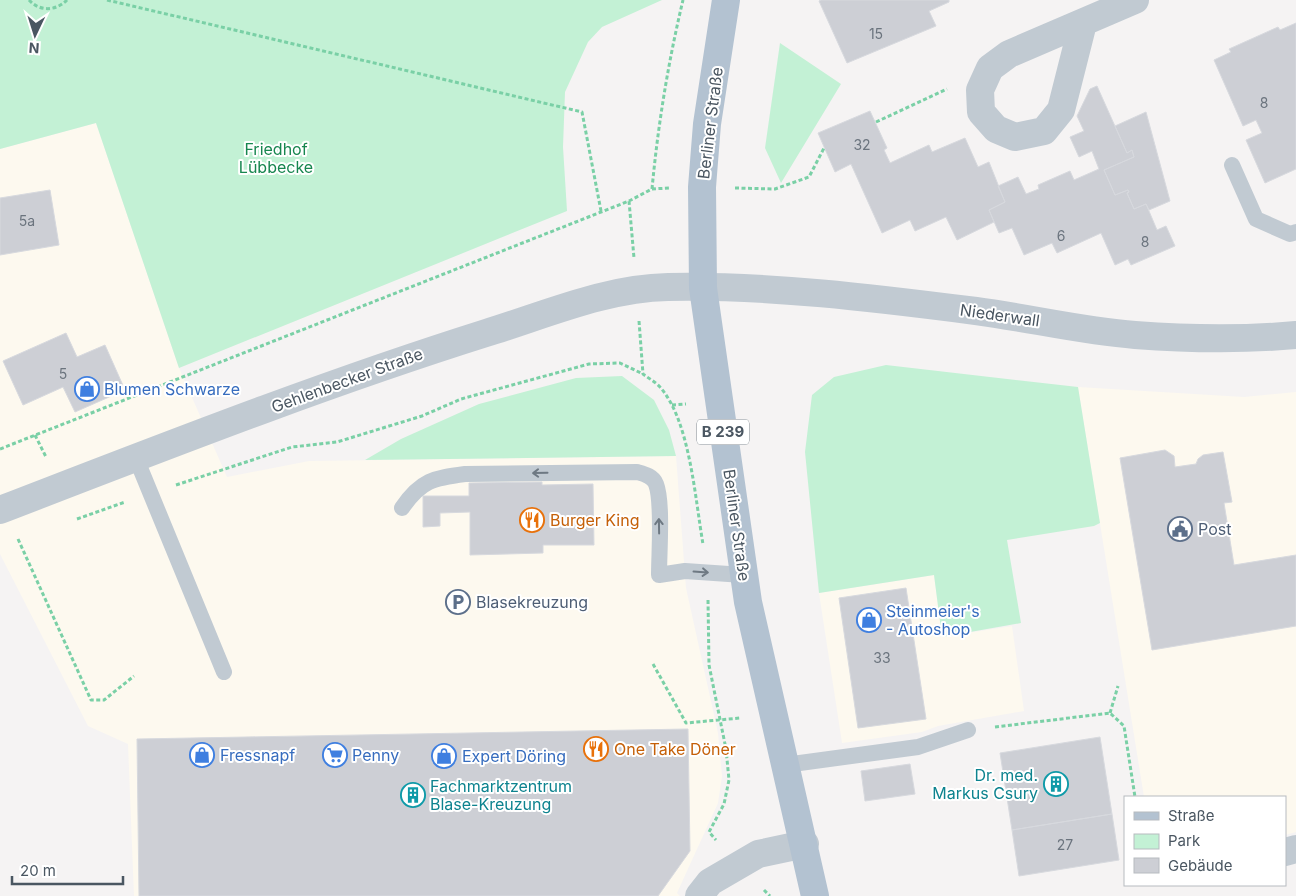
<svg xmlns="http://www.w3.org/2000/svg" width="1296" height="896" font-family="Inter,sans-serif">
<rect width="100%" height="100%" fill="#f5f3f3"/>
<path fill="#fdf9ef" d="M96 123 179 368 227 477 309 461 676 456 686 588 718 733 722 776 718 803 677 893 680 896H134L128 744 88 726 0 554V149Z
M1078 387 1244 397 1296 392V832L1285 835V797H1144Z
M934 575 942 637 1012 626 1024 711 938 726 922 732 842 743 819 593Z"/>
<path fill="#c3f1d5" d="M0 0H662L602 27 588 42 565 92 563 147 567 211 179 368 96 123 0 149Z
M780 43 841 84 781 183 765 148Z
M886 365 1078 387 1100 523 1094 526 1007 540 1021 623 942 637 934 575 819 593 805 452 812 395 834 377Z
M622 376 654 400 669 430 676 456 365 460 401 439 479 404 576 378Z"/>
<path fill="#cdcfd5" stroke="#d7d9de" d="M821 0H949V2L929 11 936 26 847 63 819 1Z
M1296 23V169L1265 183 1246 140 1262 133 1256 120 1243 126 1214 60 1231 52 1229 49 1278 27 1280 30Z
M1097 86 1127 153 1132 150 1134 157 1104 170 1115 195 1128 190 1129 192 1127 193 1134 209 1146 204 1157 230 1166 226 1175 246 1131 265 1128 259 1115 265 1101 233 1057 253 1052 243 1024 255 1012 228 999 233 989 210 1005 202 998 186 1018 177 1026 194 1039 189 1038 185 1070 171 1074 180 1099 169 1092 151 1079 157 1070 137 1084 131 1077 116 1090 89Z
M870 111 887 148 884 150 890 163 929 145 932 152 965 138 978 167 989 162 1005 202 989 210 994 222 957 240 946 217 915 231 910 220 882 233 851 164 835 172 818 133Z
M1146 112 1170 201 1149 210 1146 204 1134 209 1127 193 1129 192 1128 190 1115 195 1104 170 1134 157 1132 150 1127 153 1115 126Z
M50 190 59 245 0 255V198Z
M66 333 77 357 105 345 125 390 75 412 63 387 23 405 3 361Z
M1165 450 1174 456 1175 467 1196 464 1198 459 1203 455 1223 452 1232 502 1224 503 1234 565 1296 555V626L1152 650 1120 458Z
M542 482V485L593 484 594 545H543V553L470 555V512L440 513V526L423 527V496H469V483Z
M906 588 926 719 858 728 839 598Z
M688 729 690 851 658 896H139L137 739Z
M1100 737 1112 814 1012 830 1000 753Z
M910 764 915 794 865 801 861 771Z
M1112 814 1119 860 1019 876 1012 830Z"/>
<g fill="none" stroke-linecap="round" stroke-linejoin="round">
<path stroke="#7ad0a6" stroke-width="3" stroke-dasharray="4 2.5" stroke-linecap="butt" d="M29 0C40 12 56 11 67 0
M107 0 582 112 601 211
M876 122 947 89
M735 188 775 189 809 177 824 148
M652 189C658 125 668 63 683 0
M629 201 634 258
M639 321 643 374C648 378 654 381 659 386 690 419 695 499 703 544
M672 405 686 404
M35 435 46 457
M0 449 629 201 652 189 669 188
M176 485 292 447 337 442 422 416 461 399 589 364 620 363 643 374
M77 519 125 502
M18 539 91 700H104L134 676
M708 600 709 665 726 749 729 780 724 804 709 832 716 840
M653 664 686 723 740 718
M1110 713 1118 686
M995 727 1110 713 1124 726 1135 797
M764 890 770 896"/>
<path stroke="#c1cad2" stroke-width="16" d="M1232 165 1256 219 1290 234 1296 232
M136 458 224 672
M402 508C421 480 434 478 465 474L637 472C644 474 653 476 656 484 663 502 659 553 659 575L685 571 743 575
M785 765 918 747 968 730"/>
<path stroke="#c1cad2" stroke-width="28" d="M1083 23 1061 110 1044 131 1015 137 996 129 981 112 980 90 990 68 1009 54 1135 0
M0 510C161 448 321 385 486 333 545 315 606 288 668 287 770 285 874 298 976 311 1029 318 1082 331 1135 335 1189 339 1242 340 1296 335
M1285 852 1296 849
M699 896 710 882 758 854 805 844"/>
<path stroke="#b3c2d1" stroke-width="28" d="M726 0 707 124 702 187 703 288 748 602 815 896"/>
</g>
<defs><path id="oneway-shaft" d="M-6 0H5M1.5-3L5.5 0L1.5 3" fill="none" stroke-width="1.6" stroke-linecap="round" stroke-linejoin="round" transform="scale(1.25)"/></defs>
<g stroke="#6e7983">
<use href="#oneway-shaft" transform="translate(540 473) rotate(179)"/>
<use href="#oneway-shaft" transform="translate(659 526) rotate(-91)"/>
<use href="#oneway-shaft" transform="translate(701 572) rotate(4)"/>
</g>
<defs>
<symbol id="shop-ring" viewBox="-11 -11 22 22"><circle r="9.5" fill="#fff" stroke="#3f7fe0" stroke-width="1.5"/><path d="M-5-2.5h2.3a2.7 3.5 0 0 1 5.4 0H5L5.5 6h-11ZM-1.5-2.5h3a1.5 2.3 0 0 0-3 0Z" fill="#3f7fe0"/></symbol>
<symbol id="restaurant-ring" viewBox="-11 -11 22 22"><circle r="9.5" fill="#fff" stroke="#e8710a" stroke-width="1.5"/><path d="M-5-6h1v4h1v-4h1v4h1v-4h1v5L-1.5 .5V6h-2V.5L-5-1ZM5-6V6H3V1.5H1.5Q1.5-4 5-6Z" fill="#e8710a"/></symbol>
<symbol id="civic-ring" viewBox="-11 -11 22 22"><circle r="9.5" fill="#fff" stroke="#5c6f8a" stroke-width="1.5"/><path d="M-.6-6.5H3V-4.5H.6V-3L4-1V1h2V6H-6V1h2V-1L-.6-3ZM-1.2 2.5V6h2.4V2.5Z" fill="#5c6f8a"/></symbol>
<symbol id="parking-ring" viewBox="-11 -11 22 22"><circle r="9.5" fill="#fff" stroke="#5c6f8a" stroke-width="1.5"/><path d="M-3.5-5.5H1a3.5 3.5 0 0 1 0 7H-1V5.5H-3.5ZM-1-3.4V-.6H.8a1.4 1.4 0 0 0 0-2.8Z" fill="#5c6f8a"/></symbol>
<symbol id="supermarket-ring" viewBox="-11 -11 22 22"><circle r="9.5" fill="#fff" stroke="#3f7fe0" stroke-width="1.5"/><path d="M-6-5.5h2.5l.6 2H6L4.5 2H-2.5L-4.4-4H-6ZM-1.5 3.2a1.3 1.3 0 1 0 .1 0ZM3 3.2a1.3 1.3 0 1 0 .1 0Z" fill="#3f7fe0"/></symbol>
<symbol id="building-ring" viewBox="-11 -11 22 22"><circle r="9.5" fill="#fff" stroke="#0f9aa8" stroke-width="1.5"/><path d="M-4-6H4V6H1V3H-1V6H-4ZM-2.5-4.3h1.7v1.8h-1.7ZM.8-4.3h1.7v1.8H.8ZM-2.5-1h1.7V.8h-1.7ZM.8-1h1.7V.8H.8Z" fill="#0f9aa8"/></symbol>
</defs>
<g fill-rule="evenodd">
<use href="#shop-ring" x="73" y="375" width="28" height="28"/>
<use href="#restaurant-ring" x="518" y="506" width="28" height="28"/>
<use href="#civic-ring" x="1166" y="515" width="28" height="28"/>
<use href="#parking-ring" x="444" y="588" width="28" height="28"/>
<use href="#shop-ring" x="855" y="606" width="28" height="28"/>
<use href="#restaurant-ring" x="582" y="735" width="28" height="28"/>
<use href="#shop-ring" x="188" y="741" width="28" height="28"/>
<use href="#supermarket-ring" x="321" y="741" width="28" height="28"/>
<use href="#shop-ring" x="430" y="742" width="28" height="28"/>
<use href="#building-ring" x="1042" y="770" width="28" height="28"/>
<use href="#building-ring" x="399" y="781" width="28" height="28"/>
</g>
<g text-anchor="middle" stroke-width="4" stroke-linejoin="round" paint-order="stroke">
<g font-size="14" fill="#6b747e">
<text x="876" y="39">15</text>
<text x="1264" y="108">8</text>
<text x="862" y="150">32</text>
<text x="27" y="226">5a</text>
<text x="1061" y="241">6</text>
<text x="1145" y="247">8</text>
<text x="63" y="379">5</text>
<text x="882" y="663">33</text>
<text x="1065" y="850">27</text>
</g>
<rect fill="#fff" stroke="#808990" stroke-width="1" x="697" y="419.5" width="52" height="25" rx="4"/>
<g font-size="15" font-weight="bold" fill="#4a5661">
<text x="723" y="437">B 239</text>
</g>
<g font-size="16" fill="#4a5661" stroke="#fff">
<text transform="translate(710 123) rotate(-83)" y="6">Berliner Straße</text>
<text transform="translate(1000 315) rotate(8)" y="6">Niederwall</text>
<text transform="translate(347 380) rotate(-20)" y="6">Gehlenbecker Straße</text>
<text transform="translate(737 525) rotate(82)" y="6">Berliner Straße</text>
</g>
<g font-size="16" fill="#17864f" stroke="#fff">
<text x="276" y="155">Friedhof<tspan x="276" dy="18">Lübbecke</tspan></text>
</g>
<g font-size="16" fill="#366cbe" stroke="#fff" text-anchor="start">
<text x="104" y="395">Blumen Schwarze</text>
<text x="886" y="617">Steinmeier's<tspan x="886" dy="18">- Autoshop</tspan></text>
<text x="220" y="761">Fressnapf</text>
<text x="352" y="761">Penny</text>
<text x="462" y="762">Expert Döring</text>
</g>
<g font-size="16" fill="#c56008" stroke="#fff" text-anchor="start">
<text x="550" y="526">Burger King</text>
<text x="614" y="755">One Take Döner</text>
</g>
<g font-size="16" fill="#4e5e75" stroke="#fff" text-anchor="start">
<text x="1198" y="535">Post</text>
<text x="476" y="608">Blasekreuzung</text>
</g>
<g font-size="16" fill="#0d838f" stroke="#fff" text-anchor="end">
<text x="1038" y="781">Dr. med.<tspan x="1038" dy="18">Markus Csury</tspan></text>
<text x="430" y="792" text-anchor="start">Fachmarktzentrum<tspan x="430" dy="18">Blase-Kreuzung</tspan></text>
</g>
</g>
<rect x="1124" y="796" width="162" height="90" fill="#ffffff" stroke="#b7bbc0"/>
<rect x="1134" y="812" width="25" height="8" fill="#b3c2d1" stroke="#b7bbc0"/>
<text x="1168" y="821" font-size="15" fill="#4a5661">Straße</text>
<rect x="1134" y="834" width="25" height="15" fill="#c3f1d5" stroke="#b7bbc0"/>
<text x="1168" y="846" font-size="15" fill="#4a5661">Park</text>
<rect x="1134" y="858" width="25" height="15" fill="#cdcfd5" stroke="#b7bbc0"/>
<text x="1168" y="871" font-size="15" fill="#4a5661">Gebäude</text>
<g transform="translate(35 35) rotate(184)" stroke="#ffffff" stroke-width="4" paint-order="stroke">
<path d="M0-4L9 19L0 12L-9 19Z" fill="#4a5661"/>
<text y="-8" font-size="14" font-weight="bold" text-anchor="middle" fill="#4a5661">N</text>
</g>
<path d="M12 876v8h111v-8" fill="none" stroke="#4a5661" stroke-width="2.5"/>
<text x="20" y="876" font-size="15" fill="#4a5661" stroke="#ffffff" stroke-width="4" paint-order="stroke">20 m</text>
</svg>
